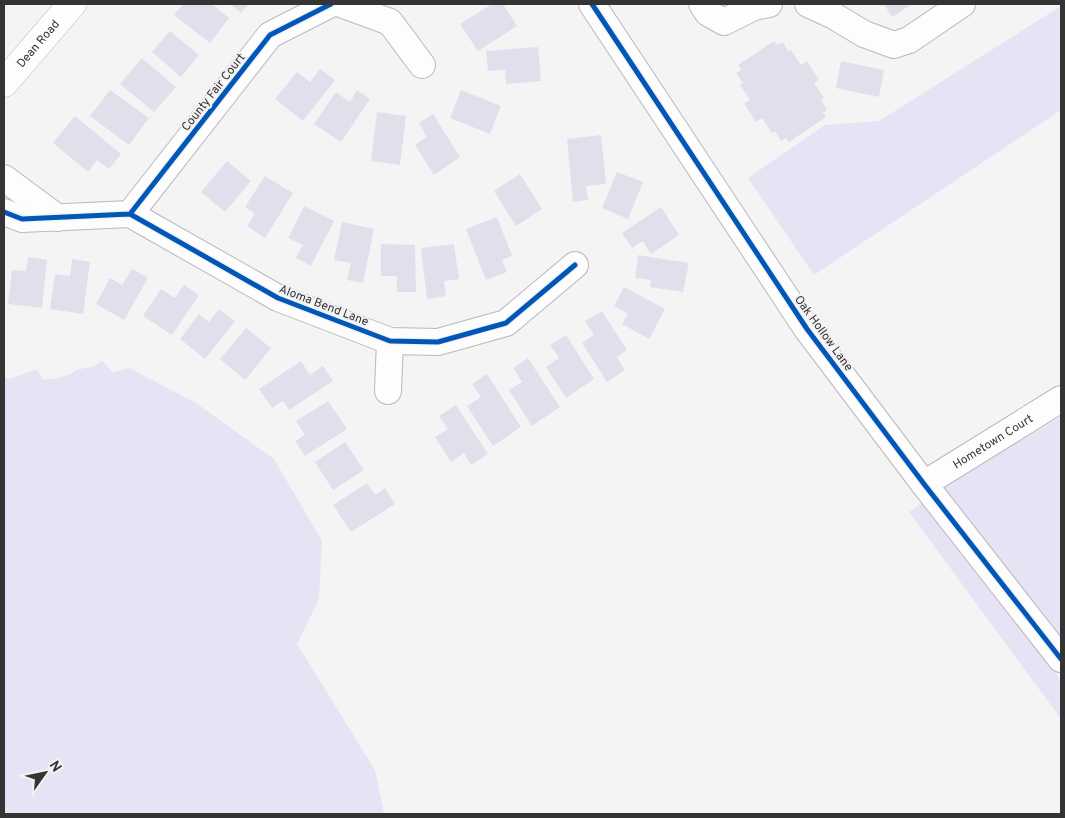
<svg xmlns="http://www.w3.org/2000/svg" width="1065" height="818" font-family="Overpass,sans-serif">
<rect width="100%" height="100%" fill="#f4f4f5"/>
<path fill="#e7e3f4" d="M1061 6V110L814 275 748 178 825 125 879 121Z
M102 361 113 372 129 368 196 403 274 459 322 541 319 599 297 644 375 770 384 814H4V377L9 379 37 369 43 380 58 378 71 374 76 370 94 366Z
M1061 417V640L942 487Z
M923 502 1050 664 1061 681V719L909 512Z"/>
<path fill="#e2dfed" d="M183 4H212L229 18 210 43 174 15Z
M230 4H249L241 13Z
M492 4H503L517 26 478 51 460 24Z
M884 4H912L892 17Z
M170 31 199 55 181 77 152 52Z
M774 41 777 45 783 42 788 51 791 50 801 65 807 61 819 80 814 83 824 98 821 100 827 110 823 113 826 117 789 142 786 138 781 141 775 131 772 133 762 118 756 122 744 103 750 100 740 85 743 83 736 73 741 70 738 65Z
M538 47 541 81 506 84 505 70 488 71 486 51Z
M142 58 176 87 154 112 120 84Z
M841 61 884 70 879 97 836 88Z
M320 69 335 80 303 121 275 99 297 72 310 82Z
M110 90 149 118 129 145 90 116Z
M357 90 370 99 341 142 314 124 336 92 350 102Z
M461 90 501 106 490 134 450 118Z
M377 112 406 116 400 165 371 161Z
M433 114 460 157 434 175 415 145 427 137 419 123Z
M75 116 121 154 109 169 97 160 88 172 53 143Z
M601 135 606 184 586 186 588 200 573 202 567 139Z
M227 161 251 181 225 212 201 192Z
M617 172 643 182 628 219 602 208Z
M520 174 542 209 516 226 494 191Z
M265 176 293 193 265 238 247 226 255 214 245 207Z
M304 206 334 221 311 266 296 258 303 245 288 238Z
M661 207 679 235 651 254 643 241 632 248 622 233Z
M497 217 512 256 502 260 507 272 486 280 466 229Z
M342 222 374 229 363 283 347 280 351 263 334 260Z
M381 244 415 245 416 292H397V276H381Z
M454 244 459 279 444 281 446 296 427 299 421 248Z
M638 255 689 263 683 292 650 287 651 280 635 278Z
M28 257 47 260 42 308 8 304 12 270 26 271Z
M72 259 90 262 83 314 50 309 55 274 70 276Z
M132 269 148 278 124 320 96 304 110 278 122 285Z
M184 285 199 295 172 335 143 316 161 289 175 298Z
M624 287 665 309 649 339 622 324 628 314 614 306Z
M219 309 235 321 205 359 180 339 199 314 209 322Z
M602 311 627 350 617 357 625 370 607 382 582 343 594 335 585 321Z
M246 328 271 348 245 380 220 359Z
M566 335 594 379 566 398 546 367 559 358 550 345Z
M528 358 560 407 532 426 509 390 522 382 513 368Z
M301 361 310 375 323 366 333 381 289 410 283 401 272 408 259 389Z
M487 374 521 427 493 446 467 406 481 397 472 384Z
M328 401 347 429 305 456 295 441 305 435 296 421Z
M456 405 488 454 471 465 464 453 451 462 435 437 448 429 439 416Z
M345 442 364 470 333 490 315 462Z
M367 483 375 495 385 488 395 504 351 532 333 505Z"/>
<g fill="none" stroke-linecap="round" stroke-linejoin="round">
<defs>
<g id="minor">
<path d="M341 4 390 22 422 65"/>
<path d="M592 4 807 329 924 484 1061 659"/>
<path d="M702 4 708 13 724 22 754 7 769 4"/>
<path d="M808 4 834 16 864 34 894 45 909 40 962 4"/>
<path d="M4 178 58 218"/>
<path d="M4 212 22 219 130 214 278 298 390 341 438 342 506 323 575 265"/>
<path d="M130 214 270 35 331 4"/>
<path d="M388 391 390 341"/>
<path id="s1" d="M924 484 1061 399"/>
</g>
<g id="major">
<path id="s2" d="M4 83 72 4"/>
</g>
</defs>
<use href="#minor" stroke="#b9b8ba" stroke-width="28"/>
<use href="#major" stroke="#b9b8ba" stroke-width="29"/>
<use href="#minor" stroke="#fdfdfe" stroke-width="26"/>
<use href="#major" stroke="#fdfdfe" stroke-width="28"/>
<defs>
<path id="cycleway" d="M592 4 807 329 924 484 1061 659
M4 212 22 219 130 214 278 298 390 341 438 342 506 323 575 265
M130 214 270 35 331 4"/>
</defs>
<use href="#cycleway" stroke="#f3f3f6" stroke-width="8"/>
<use href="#cycleway" stroke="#0057b8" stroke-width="5"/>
</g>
<g text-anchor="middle" stroke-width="4" stroke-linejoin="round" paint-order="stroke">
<g font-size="12" fill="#343435" stroke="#f3f3f6">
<text dy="4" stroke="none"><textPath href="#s2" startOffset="52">Dean Road</textPath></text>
<text transform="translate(213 92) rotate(-52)" y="4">County Fair Court</text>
<text transform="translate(324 305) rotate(21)" y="4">Aloma Bend Lane</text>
<text transform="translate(824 333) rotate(54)" y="4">Oak Hollow Lane</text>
<text dy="4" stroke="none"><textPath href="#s1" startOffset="81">Hometown Court</textPath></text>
</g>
</g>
<rect width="1065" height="818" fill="none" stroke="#343435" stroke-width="10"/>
<g transform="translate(45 773) rotate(57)" stroke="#f3f3f6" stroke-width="4" paint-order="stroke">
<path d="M0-4L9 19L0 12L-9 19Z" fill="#343435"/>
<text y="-8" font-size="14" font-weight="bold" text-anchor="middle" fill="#343435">N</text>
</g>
</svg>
